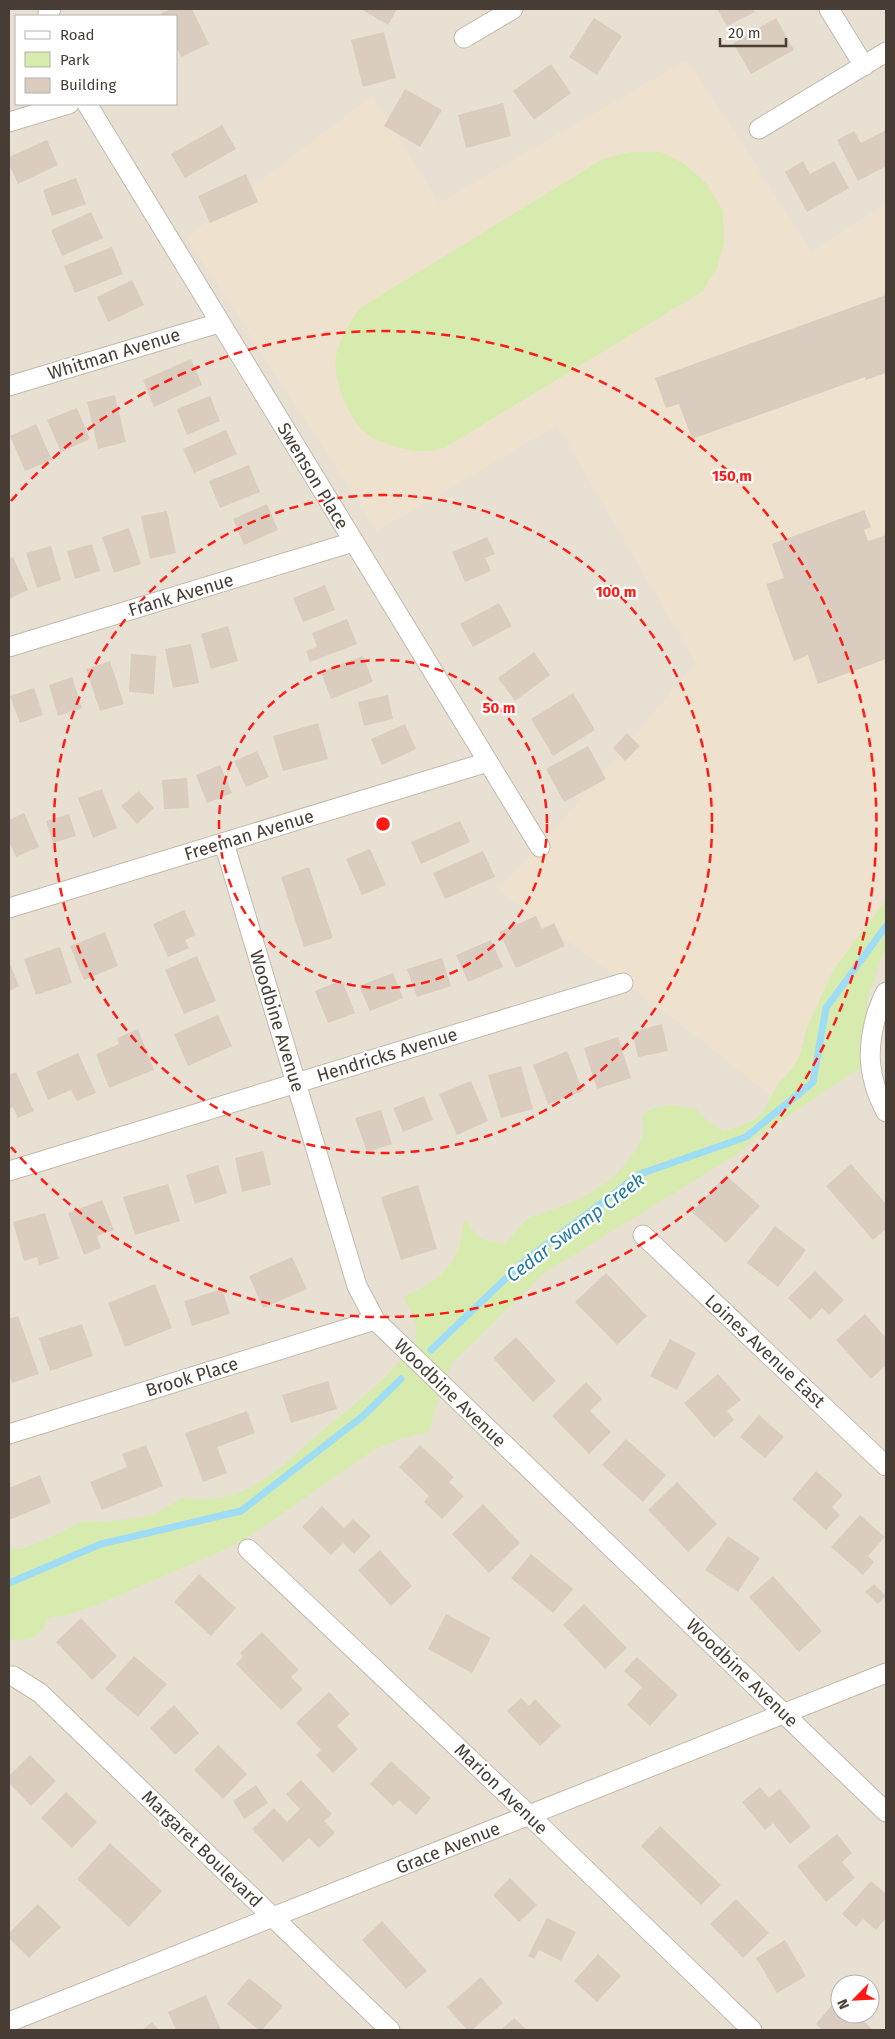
<svg xmlns="http://www.w3.org/2000/svg" width="895" height="2039" font-family="'Fira Sans',sans-serif">
<rect width="100%" height="100%" fill="#f4efe7"/>
<path fill="#e9e0d4" fill-rule="evenodd" d="M9 9H886V2030H9ZM16 16H176V104H16ZM840 1984H870V2014H840Z"/>
<path fill="#eee2cf" d="M687 60 812 252 886 204V900L833 970 807 1028 800 1055 793 1068 779 1082 771 1096 699 1038 497 888 540 847 696 663 557 425 377 531 187 237 372 96 439 203Z"/>
<path fill="#d6ebad" d="M630 152H661L683 163 705 182 723 211 724 243 717 268 703 291 444 448C436 449 428 452 421 451 407 451 381 443 369 436 350 422 332 380 336 356 339 339 351 322 360 308L603 159Z
M886 900V949L881 958 867 1001 865 1065 756 1137 742 1151 543 1274 452 1363 437 1402 429 1432 402 1438 375 1449 250 1536 224 1550 94 1606 64 1616 50 1617C40 1636 31 1642 9 1640V1549H22L60 1533 82 1521 103 1522 151 1516 182 1498C201 1501 223 1499 241 1492 272 1479 298 1451 323 1430 351 1407 380 1385 402 1358 406 1354 412 1348 414 1343 421 1328 411 1310 403 1297 424 1288 443 1277 455 1257 461 1247 462 1230 465 1219 480 1240 479 1240 505 1243L528 1218 557 1208 586 1196 615 1176 637 1149 644 1131 642 1117C655 1101 678 1106 696 1109L709 1122 724 1131 741 1126 755 1119 763 1112 779 1082 793 1068 800 1055 807 1028 833 970Z"/>
<g fill="none" stroke-linecap="round" stroke-linejoin="round">
<path stroke="#9fdcf5" stroke-width="7" d="M431 1350 522 1263 640 1174 746 1137 813 1082 826 1008 886 926
M9 1583 101 1544 241 1511 363 1416 401 1379"/>
</g>
<path fill="#daccbe" d="M172 9H192L209 44 181 57 176 47V16H162L161 13Z
M361 9H397L388 25Z
M717 9H753L755 12 727 26Z
M594 18 622 36 597 75 569 57Z
M776 18 794 50 751 74 733 43Z
M384 32 396 78 363 87 351 40Z
M551 64 571 93 534 120 513 91Z
M405 89 442 110 420 147 384 126Z
M503 103 511 136 466 148 458 115Z
M222 125 236 149 185 178 171 154Z
M886 130V166L858 181 837 140 854 131 861 143Z
M47 140 58 165 18 184 9 164V157Z
M803 161 810 174 834 161 849 188 807 212 785 172Z
M246 174 258 202 210 223 198 196Z
M76 178 86 204 52 216 43 190Z
M91 212 103 238 62 256 51 230Z
M112 247 123 274 75 293 64 266Z
M132 280 144 305 108 322 97 297Z
M886 295V373L866 380 865 377 692 439 679 404 666 408 655 378Z
M191 359 202 385 154 407 143 380Z
M115 395 126 442 98 449 87 402Z
M210 396 220 421 187 435 177 409Z
M77 408 90 439 61 452 47 420Z
M36 424 52 460 25 471 10 436Z
M226 430 237 454 194 473 183 449Z
M249 465 260 492 220 508 209 481Z
M267 504 278 530 244 545 233 519Z
M864 510 871 527 864 530 868 541 886 535V659L818 684 808 655 794 661 766 584 784 578 772 544Z
M167 511 176 553 150 559 141 516Z
M129 528 141 564 114 573 102 537Z
M487 537 495 554 485 558 491 571 465 582 452 552Z
M92 544 100 571 75 579 67 551Z
M51 546 61 580 37 588 26 553Z
M13 557 28 590 9 599V559Z
M325 585 335 610 303 622 293 598Z
M499 603 512 626 473 647 460 624Z
M347 619 357 644 310 662 306 651 317 647 312 633Z
M228 626 238 661 211 669 201 634Z
M191 644 199 683 173 688 165 649Z
M534 652 550 675 515 701 498 678Z
M131 654 156 656 154 694 129 692Z
M363 656 373 682 331 699 321 672Z
M110 661 124 704 100 711 86 669Z
M72 677 82 708 58 716 49 685Z
M34 688 43 715 20 723 10 696Z
M573 693 595 730 553 756 531 719Z
M388 695 393 719 364 726 358 702Z
M318 723 328 759 283 771 273 736Z
M405 724 416 749 382 765 371 739Z
M627 733 640 746 625 761 613 748Z
M588 746 606 779 564 802 546 769Z
M257 751 269 777 246 787 234 761Z
M220 765 232 793 207 803 196 775Z
M187 778 189 808 164 809 162 780Z
M102 789 117 828 93 838 78 798Z
M139 791 154 808 137 824 121 806Z
M24 813 39 847 16 857 9 841V820Z
M69 814 76 836 53 843 46 821Z
M460 821 470 842 421 864 411 842Z
M370 849 386 885 362 895 346 859Z
M483 851 495 877 445 899 433 873Z
M309 867 333 938 304 947 281 877Z
M184 910 196 935 185 940 189 948 168 957 153 924Z
M536 916 542 929 554 923 565 946 516 968 499 932Z
M105 932 118 966 84 980 70 946Z
M491 940 503 967 468 982 456 955Z
M60 947 72 983 36 995 24 959Z
M197 956 216 1001 184 1014 165 970Z
M442 958 451 986 417 997 407 969Z
M9 961 19 986 9 991Z
M393 973 403 998 370 1011 359 986Z
M342 980 355 1013 328 1023 315 991Z
M218 1015 232 1046 188 1066 174 1034Z
M662 1024 668 1051 638 1057 632 1032Z
M138 1029 154 1070 109 1088 96 1054 119 1044 117 1038Z
M618 1037 631 1078 597 1089 584 1048Z
M567 1051 583 1091 548 1104 533 1065Z
M78 1053 96 1093 77 1101 71 1090 48 1100 36 1072Z
M521 1066 533 1109 501 1118 488 1075Z
M16 1072 34 1111 18 1118 13 1107 9 1109V1075Z
M471 1081 488 1121 457 1135 439 1094Z
M424 1096 433 1120 403 1132 393 1108Z
M381 1110 392 1144 367 1152 355 1118Z
M263 1151 271 1185 242 1192 235 1158Z
M851 1164 886 1204V1229L873 1240 826 1186Z
M218 1165 227 1193 195 1204 186 1175Z
M726 1175 760 1206 726 1243 692 1212Z
M168 1184 180 1221 135 1235 123 1197Z
M418 1185 437 1249 401 1260 381 1197Z
M102 1200 114 1230 97 1236 101 1248 84 1255 68 1213Z
M45 1213 59 1259 39 1265 37 1257 24 1261 13 1222Z
M775 1226 806 1250 778 1287 747 1263Z
M292 1257 307 1289 263 1308 249 1276Z
M815 1271 844 1300 829 1315 822 1308 810 1320 788 1298Z
M606 1273 647 1316 617 1345 575 1302Z
M155 1284 172 1328 125 1347 108 1303Z
M222 1289 230 1314 192 1326 184 1301Z
M865 1314 886 1338V1365L871 1379 836 1340Z
M18 1316 39 1374 12 1383 9 1372V1319Z
M82 1324 93 1356 50 1371 39 1338Z
M516 1337 556 1381 533 1402 493 1358Z
M670 1339 696 1353 677 1390 650 1376Z
M718 1374 741 1400 727 1411 734 1420 714 1438 684 1403Z
M328 1381 337 1409 291 1423 282 1395Z
M586 1382 602 1399 590 1411 611 1432 589 1454 552 1416Z
M247 1411 255 1433 217 1447 227 1473 203 1482 185 1433Z
M759 1415 784 1437 765 1458 740 1437Z
M626 1439 666 1475 643 1502 602 1465Z
M146 1445 163 1486 102 1510 90 1482 127 1467 122 1454Z
M420 1445 454 1477 449 1482 464 1496 442 1519 424 1502 429 1496 399 1467Z
M816 1471 843 1495 832 1507 840 1515 826 1530 792 1499Z
M40 1475 51 1503 9 1520V1488Z
M677 1482 717 1524 688 1552 648 1510Z
M483 1504 520 1543 489 1573 452 1534Z
M322 1506 344 1528 353 1519 371 1536 354 1554 343 1543 331 1555 302 1527Z
M860 1515 885 1537 868 1556 874 1562 863 1575 831 1547Z
M728 1536 760 1558 738 1592 705 1570Z
M380 1550 412 1586 391 1606 358 1570Z
M531 1554 573 1589 553 1613 511 1578Z
M199 1574 236 1608 211 1636 174 1602Z
M773 1576 822 1631 799 1652 749 1597Z
M874 1584 886 1596 878 1604 865 1592Z
M584 1604 627 1648 605 1669 563 1625Z
M446 1614 491 1638 472 1673 428 1649Z
M81 1618 117 1656 92 1680 56 1642Z
M262 1632 299 1670 291 1677 303 1689 281 1710 236 1664 243 1657 240 1653Z
M134 1656 167 1684 138 1717 105 1689Z
M637 1657 678 1695 650 1726 627 1705 642 1687 624 1671Z
M329 1692 350 1714 337 1726 358 1749 333 1773 316 1755 321 1750 296 1723Z
M521 1698 529 1706 535 1699 561 1726 540 1746 507 1711Z
M174 1705 199 1733 175 1755 150 1728Z
M218 1745 247 1774 223 1799 194 1770Z
M30 1755 56 1781 31 1806 9 1783V1776Z
M391 1761 431 1798 416 1815 399 1800 393 1806 370 1784Z
M301 1780 332 1814 324 1821 335 1833 319 1848 309 1838 283 1862 252 1829 274 1808 287 1822 300 1809 286 1794Z
M256 1785 268 1803 244 1819 233 1801Z
M760 1787 769 1798 780 1789 811 1827 790 1844 773 1823 765 1830 742 1802Z
M66 1792 97 1822 72 1848 41 1818Z
M660 1826 721 1885 701 1905 641 1846Z
M837 1834 852 1853 842 1862 855 1878 826 1902 797 1866Z
M110 1843 162 1891 129 1927 77 1879Z
M510 1878 537 1905 519 1922 493 1895Z
M871 1881 886 1894V1918L876 1930 863 1919 856 1927 842 1914Z
M736 1899 769 1933 743 1958 710 1924Z
M38 1904 61 1927 29 1958 9 1938V1933Z
M547 1918 576 1932 561 1961 539 1950 534 1959 528 1956Z
M382 1921 427 1971 406 1989 362 1940Z
M785 1940 806 1976 777 1993 756 1958Z
M598 1954 621 1976 597 2002 574 1981Z
M481 1977 503 2003 472 2030H467L447 2007Z
M249 1978 283 2006 262 2030H259L227 2004Z
M206 1995 221 2030H176L168 2012Z
M837 1999 840 2001V2014H855L873 2030H823L816 2024Z
M514 2018 527 2030H501Z
M152 2022 159 2030H142Z"/>
<g fill="none" stroke-linecap="round" stroke-linejoin="round">
<defs>
<path id="street" d="M829 9 864 66
M48 16V13L51 9
M464 38 513 9
M87 104 540 847
M9 122 69 104
M759 129 886 52
M9 386 219 323
M9 647 353 542
M224 843 357 1286 375 1320 886 1812
M9 908 488 762
M886 992C882 998 880 1006 877 1013 866 1050 868 1078 886 1112
M9 1171 623 983
M643 1235 886 1466
M9 1434 375 1320
M248 1549 530 1816 752 2030
M9 1676H13L40 1693 390 2030
M9 2022 886 1673"/>
</defs>
<use href="#street" stroke="#c3b8ab" stroke-width="21"/>
<use href="#street" stroke="#fff" stroke-width="19"/>
</g>
<g fill="none" stroke="#ff1b13" stroke-width="2.5" stroke-dasharray="9 6">
<circle cx="383" cy="824" r="164"/>
<circle cx="383" cy="824" r="329"/>
<path d="M11 501A493 493 0 1 1 11 1147"/>
</g>
<g text-anchor="middle" stroke-width="4.5" stroke-linejoin="round" paint-order="stroke">
<g font-size="18" fill="#483e35" stroke="#fff">
<text transform="translate(114 354) rotate(-17)" y="6">Whitman Avenue</text>
<text transform="translate(313 476) rotate(59)" y="6">Swenson Place</text>
<text transform="translate(181 595) rotate(-17)" y="6">Frank Avenue</text>
<text transform="translate(249 835) rotate(-17)" y="6">Freeman Avenue</text>
<text transform="translate(277 1021) rotate(73)" y="6">Woodbine Avenue</text>
<text transform="translate(387 1055) rotate(-17)" y="6">Hendricks Avenue</text>
<text transform="translate(765 1351) rotate(43)" y="6">Loines Avenue East</text>
<text transform="translate(192 1377) rotate(-17)" y="6">Brook Place</text>
<text transform="translate(450 1393) rotate(44)" y="6">Woodbine Avenue</text>
<text transform="translate(742 1673) rotate(44)" y="6">Woodbine Avenue</text>
<text transform="translate(501 1789) rotate(44)" y="6">Marion Avenue</text>
<text transform="translate(448 1848) rotate(-22)" y="6">Grace Avenue</text>
<text transform="translate(202 1849) rotate(44)" y="6">Margaret Boulevard</text>
</g>
<g font-size="19" font-style="italic" fill="#247aa2" stroke="#fff">
<text transform="translate(575 1227) rotate(-37)" y="7">Cedar Swamp Creek</text>
</g>
</g>
<circle cx="383" cy="824" r="8" fill="#ff1b13" stroke="#fff" stroke-width="2.5"/>
<g font-size="15" text-anchor="middle" font-weight="bold" fill="#ff1b13" stroke="#fff" stroke-width="4.5" stroke-linejoin="round" paint-order="stroke">
<text x="732" y="481">150 m</text>
<text x="616" y="597">100 m</text>
<text x="499" y="713">50 m</text>
</g>
<rect width="895" height="2039" fill="none" stroke="#483e35" stroke-width="20"/>
<rect x="15" y="15" width="162" height="90" fill="#ffffff" stroke="#b6b2ae"/>
<rect x="25" y="31" width="25" height="8" fill="#ffffff" stroke="#b6b2ae"/>
<text x="60" y="40" font-size="15" fill="#483e35">Road</text>
<rect x="25" y="52" width="25" height="15" fill="#d6ebad" stroke="#b6b2ae"/>
<text x="60" y="65" font-size="15" fill="#483e35">Park</text>
<rect x="25" y="78" width="25" height="15" fill="#daccbe" stroke="#b6b2ae"/>
<text x="60" y="90" font-size="15" fill="#483e35">Building</text>
<g transform="translate(855 1999) rotate(246)"><circle r="24" fill="#ffffff" stroke="#b6b2ae"/>
<path d="M0-4L9 19L0 12L-9 19Z" fill="#ff1b13"/>
<text y="-8" font-size="14" font-weight="bold" text-anchor="middle" fill="#483e35">N</text>
</g>
<path d="M720 38v8h66v-8" fill="none" stroke="#483e35" stroke-width="2.5"/>
<text x="728" y="38" font-size="15" fill="#483e35" stroke="#ffffff" stroke-width="4" paint-order="stroke">20 m</text>
</svg>
